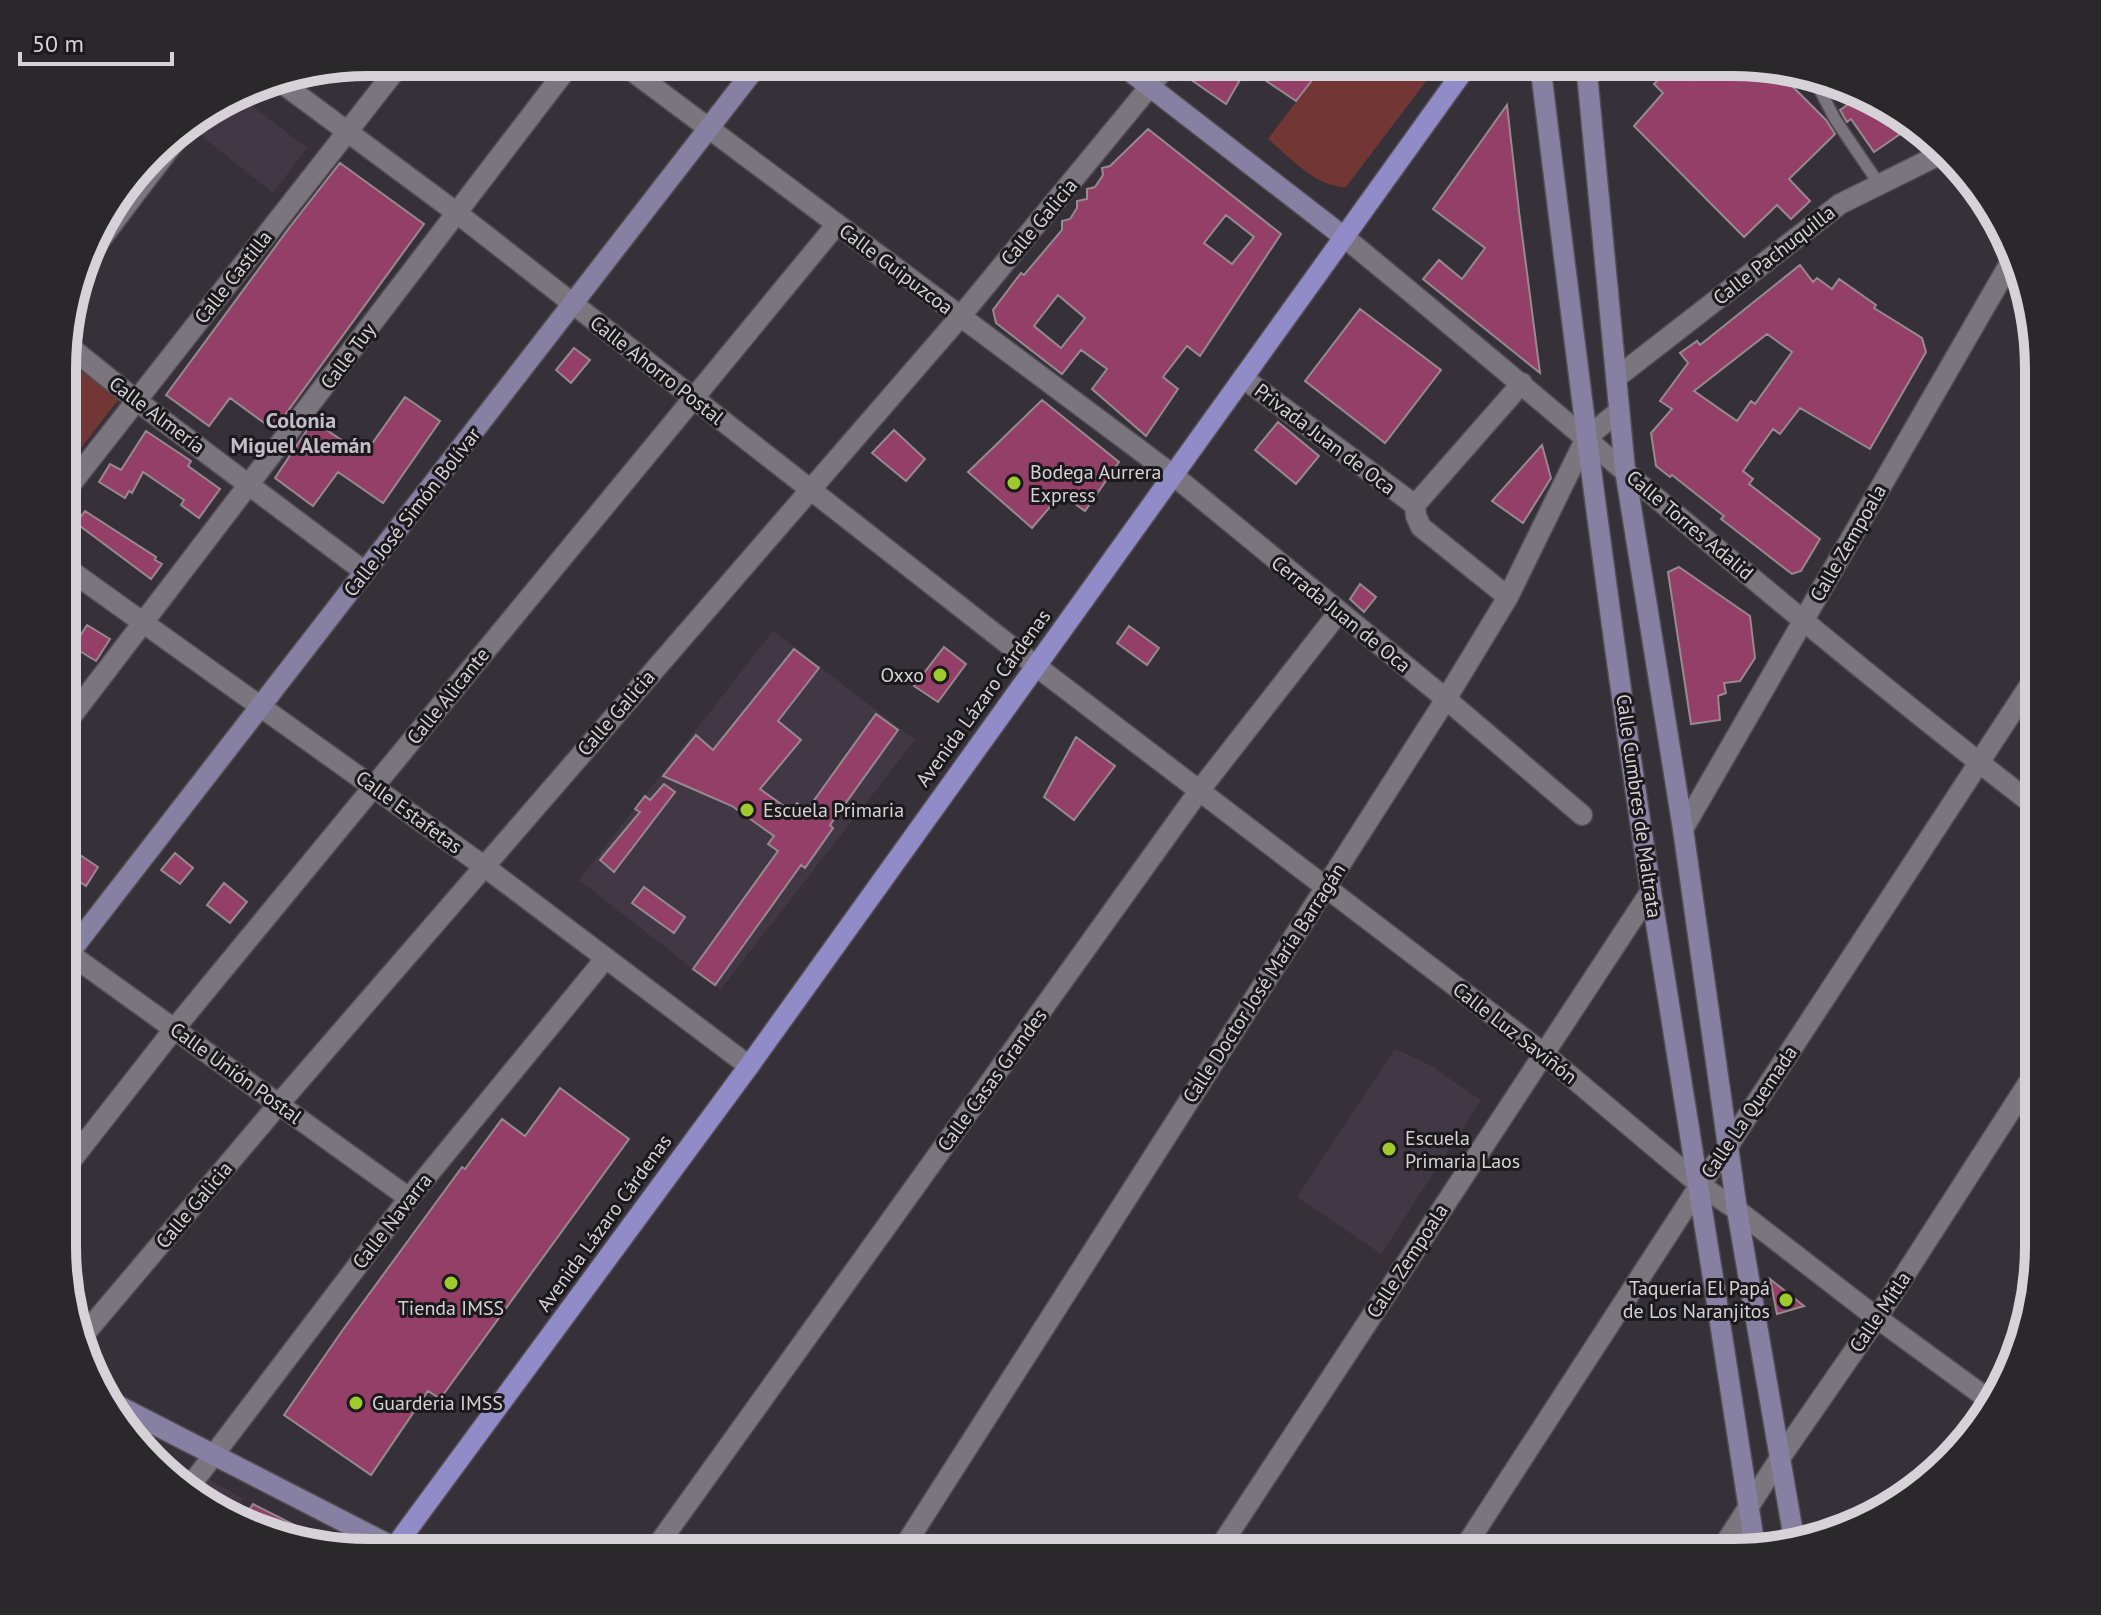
<svg xmlns="http://www.w3.org/2000/svg" width="2101" height="1615" font-family="'PT Sans',sans-serif">
<rect width="100%" height="100%" fill="#363038"/>
<path fill="#423845" d="M239 96 307 148 273 193 198 133 215 110Z
M773 631 915 740 720 990 579 880Z
M1395 1049 1430 1065 1481 1100 1381 1254 1297 1197Z
M207 1478 243 1499 230 1517 195 1494Z"/>
<path fill="#723734" d="M1326 62H1428L1431 70 1427 80 1346 187C1315 187 1290 157 1268 139Z
M65 350 122 395 64 470Z"/>
<path fill="#933f68" stroke="#968a8e" stroke-width="2" fill-rule="evenodd" d="M1202 62H1288L1298 70 1303 62H1326L1296 101 1247 68 1226 104 1190 79Z
M1706 63H1752L1774 68 1826 120 1835 134 1789 179 1810 201 1791 219 1777 205 1744 237 1634 126 1663 93 1654 84 1674 65 1689 80Z
M1863 94 1870 98 1913 125 1874 152 1851 119 1847 122 1840 110Z
M1507 105 1519 211 1540 373 1423 279 1439 260 1462 279 1485 248 1433 209Z
M1148 129 1281 234 1200 356 1187 346 1163 377 1178 389 1146 436 1092 389 1107 369 1081 350 1062 374 996 323 993 310 1021 273 1024 275 1062 230V221L1070 219 1077 208V201L1087 199V189L1095 187 1103 175 1102 168 1110 166ZM1226 215 1254 237 1232 264 1204 243ZM1058 295 1085 318 1061 348 1034 326Z
M340 163 424 224 274 430 230 398 209 426 166 395 289 228Z
M1800 265 1813 282 1817 278 1832 289 1839 279 1876 305 1874 308 1922 338 1926 352 1870 449 1800 408 1780 434 1773 429 1743 471 1753 479 1749 484 1820 539 1801 571 1792 574 1721 519 1724 516 1672 475 1670 477 1656 466 1651 433 1672 409 1660 401 1688 363 1680 353 1697 341 1700 345ZM1767 334 1792 352 1755 404 1751 401 1737 421 1694 391Z
M1360 309 1441 370 1385 443 1305 381Z
M574 348 590 360 571 383 556 370Z
M405 397 440 421 383 503 338 472 313 506 275 478 313 421 364 455Z
M1042 400 1119 462 1085 511 1061 494 1032 528 968 472Z
M1278 422 1319 456 1296 484 1255 450Z
M894 430 925 459 906 481 872 453Z
M146 431 191 461 188 466 220 489 199 518 181 505 184 500 143 472 132 493 129 491 125 498 99 482 110 464 121 470Z
M1542 445 1551 478 1523 523 1492 501Z
M85 511 156 557 155 560 162 564 151 579 76 523Z
M1679 567 1750 616 1755 658 1740 681 1724 683 1726 693 1718 696 1720 720 1691 724 1668 572Z
M1360 584 1376 597 1364 612 1350 599Z
M87 625 110 639 96 661 73 647Z
M1129 626 1159 648 1147 665 1117 643Z
M944 647 966 664 938 702 914 686Z
M794 649 819 668 778 721 801 740 760 789 791 811 797 803 807 810 876 714 898 730 830 825 833 828 805 868 801 865 715 985 693 969 778 851 768 844 774 836 732 806 663 776 696 735 713 750Z
M1076 737 1115 766 1074 820 1044 797Z
M664 784 675 792 614 872 600 860 640 812 635 809 645 796 650 800Z
M74 851 98 867 86 886 64 871Z
M175 853 193 868 180 884 161 870Z
M224 883 247 902 230 923 207 905Z
M644 887 685 917 674 933 632 903Z
M560 1088 629 1139 440 1399 428 1391 371 1475 284 1415 342 1331 462 1167 465 1169 502 1119 525 1136Z
M1770 1279 1804 1306 1777 1314Z
M253 1504 324 1540 322 1546 251 1530 240 1523Z"/>
<g fill="none" stroke-linecap="round" stroke-linejoin="round">
<defs>
<path id="lane" d="M1813 77 1835 119 1879 184"/>
<path id="street" d="M620 62 1173 475 1446 699 1582 815
M275 78 457 213 1036 666 1543 1053 1700 1185 1737 1210 1877 1318 1992 1402
M1344 237C1576 427 1801 626 2039 809
M91 252 186 127
M65 343 137 401 365 572
M1243 378 1415 505 1416 516 1421 527 1508 597
M1616 378 1840 204 1945 152
M64 493 402 62
M1415 505 1522 383
M64 566 485 867 749 1066
M64 726 572 62
M1683 829 2013 258
M63 949 409 1198
M63 1171 175 1028 837 224
M82 1337 278 1105 960 317 1170 62
M187 1490 409 1198 605 959
M652 1553 1199 791 1339 612
M900 1553 1446 699 1508 597 1586 438 1618 412
M1216 1553 1651 891
M1461 1553 1700 1185 1728 1146 2039 671
M1719 1553 1780 1458 1877 1318 2038 1068"/>
<path id="secondary" d="M1118 62 1344 237
M1540 63C1574 339 1608 616 1651 892 1686 1111 1722 1329 1755 1548
M1586 63 1625 470 1683 829 1737 1210 1794 1539
M63 961 760 62
M107 1400 403 1552"/>
<path id="primary" d="M391 1552 749 1066 1469 63"/>
</defs>
<use href="#lane" stroke="#524c53" stroke-width="14"/>
<use href="#street" stroke="#524c53" stroke-width="23"/>
<use href="#secondary" stroke="#524c53" stroke-width="23"/>
<use href="#primary" stroke="#524c53" stroke-width="23"/>
<use href="#lane" stroke="#7b757d" stroke-width="11"/>
<use href="#street" stroke="#7b757d" stroke-width="20"/>
<use href="#secondary" stroke="#8680a2" stroke-width="20"/>
<use href="#primary" stroke="#918bc7" stroke-width="20"/>
</g>
<g fill="#9fca2e" stroke="#1c191d" stroke-width="3">
<circle cx="1014" cy="483" r="8"/>
<circle cx="940" cy="675" r="8"/>
<circle cx="747" cy="810" r="8"/>
<circle cx="1389" cy="1149" r="8"/>
<circle cx="451" cy="1283" r="8"/>
<circle cx="1786" cy="1300" r="8"/>
<circle cx="356" cy="1403" r="8"/>
</g>
<g text-anchor="middle" stroke-width="6" stroke-linejoin="round" paint-order="stroke">
<g font-size="20" fill="#d6d2d7" stroke="#1c191d">
<text transform="translate(1039 222) rotate(-50)" y="7">Calle Galicia</text>
<text transform="translate(1774 255) rotate(-38)" y="7">Calle Pachuquilla</text>
<text transform="translate(896 269) rotate(37)" y="7">Calle Guipuzcoa</text>
<text transform="translate(233 277) rotate(-52)" y="7">Calle Castilla</text>
<text transform="translate(348 356) rotate(-53)" y="7">Calle Tuy</text>
<text transform="translate(657 370) rotate(38)" y="7">Calle Ahorro Postal</text>
<text transform="translate(157 415) rotate(37)" y="7">Calle Almería</text>
<text transform="translate(1325 439) rotate(37)" y="7">Privada Juan de Oca</text>
<text transform="translate(412 512) rotate(-52)" y="7">Calle José Simón Bolívar</text>
<text transform="translate(1690 525) rotate(40)" y="7">Calle Torres Adalid</text>
<text transform="translate(1848 543) rotate(-60)" y="7">Calle Zempoala</text>
<text transform="translate(1341 614) rotate(39)" y="7">Cerrada Juan de Oca</text>
<text transform="translate(448 696) rotate(-51)" y="7">Calle Alicante</text>
<text transform="translate(983 698) rotate(-54)" y="7">Avenida Lázaro Cárdenas</text>
<text transform="translate(616 713) rotate(-49)" y="7">Calle Galicia</text>
<text transform="translate(1639 806) rotate(82)" y="7">Calle Cumbres de Maltrata</text>
<text transform="translate(409 812) rotate(36)" y="7">Calle Estafetas</text>
<text transform="translate(1264 983) rotate(-57)" y="7">Calle Doctor José María Barragán</text>
<text transform="translate(1515 1033) rotate(38)" y="7">Calle Luz Saviñón</text>
<text transform="translate(236 1073) rotate(36)" y="7">Calle Unión Postal</text>
<text transform="translate(992 1080) rotate(-54)" y="7">Calle Casas Grandes</text>
<text transform="translate(1749 1112) rotate(-56)" y="7">Calle La Quemada</text>
<text transform="translate(194 1205) rotate(-50)" y="7">Calle Galicia</text>
<text transform="translate(392 1221) rotate(-52)" y="7">Calle Navarra</text>
<text transform="translate(604 1223) rotate(-54)" y="7">Avenida Lázaro Cárdenas</text>
<text transform="translate(1407 1261) rotate(-57)" y="7">Calle Zempoala</text>
<text transform="translate(1880 1312) rotate(-56)" y="7">Calle Mitla</text>
</g>
<g font-size="20" fill="#d6d2d7" stroke="#1c191d" text-anchor="start">
<text x="1030" y="479">Bodega Aurrera<tspan x="1030" dy="23">Express</tspan></text>
<text x="924" y="682" text-anchor="end">Oxxo</text>
<text x="763" y="817">Escuela Primaria</text>
<text x="1405" y="1145">Escuela<tspan x="1405" dy="23">Primaria Laos</tspan></text>
<text x="1770" y="1295" text-anchor="end">Taquería El Papá<tspan x="1770" dy="23">de Los Naranjitos</tspan></text>
<text x="451" y="1315" text-anchor="middle">Tienda IMSS</text>
<text x="372" y="1410">Guarderia IMSS</text>
</g>
<g font-size="22" font-weight="bold" fill="#c5bec8" stroke="#1c191d">
<text x="301" y="428">Colonia<tspan x="301" dy="25">Miguel Alemán</tspan></text>
</g>
</g>
<path d="M0 0H2101V1615H0ZM369 76H1732A293 293 0 0 1 2025 369V1246A293 293 0 0 1 1732 1539H369A293 293 0 0 1 76 1246V369A293 293 0 0 1 369 76Z" fill="#2b282c" fill-rule="evenodd"/>
<path fill="none" stroke="#d6d2d7" stroke-width="10" d="M369 76H1732A293 293 0 0 1 2025 369V1246A293 293 0 0 1 1732 1539H369A293 293 0 0 1 76 1246V369A293 293 0 0 1 369 76Z"/>
<path d="M20 52v12h152v-12" fill="none" stroke="#d6d2d7" stroke-width="4"/>
<text x="32" y="52" font-size="24" fill="#d6d2d7" stroke="#1c191d" stroke-width="6" paint-order="stroke">50 m</text>
</svg>
